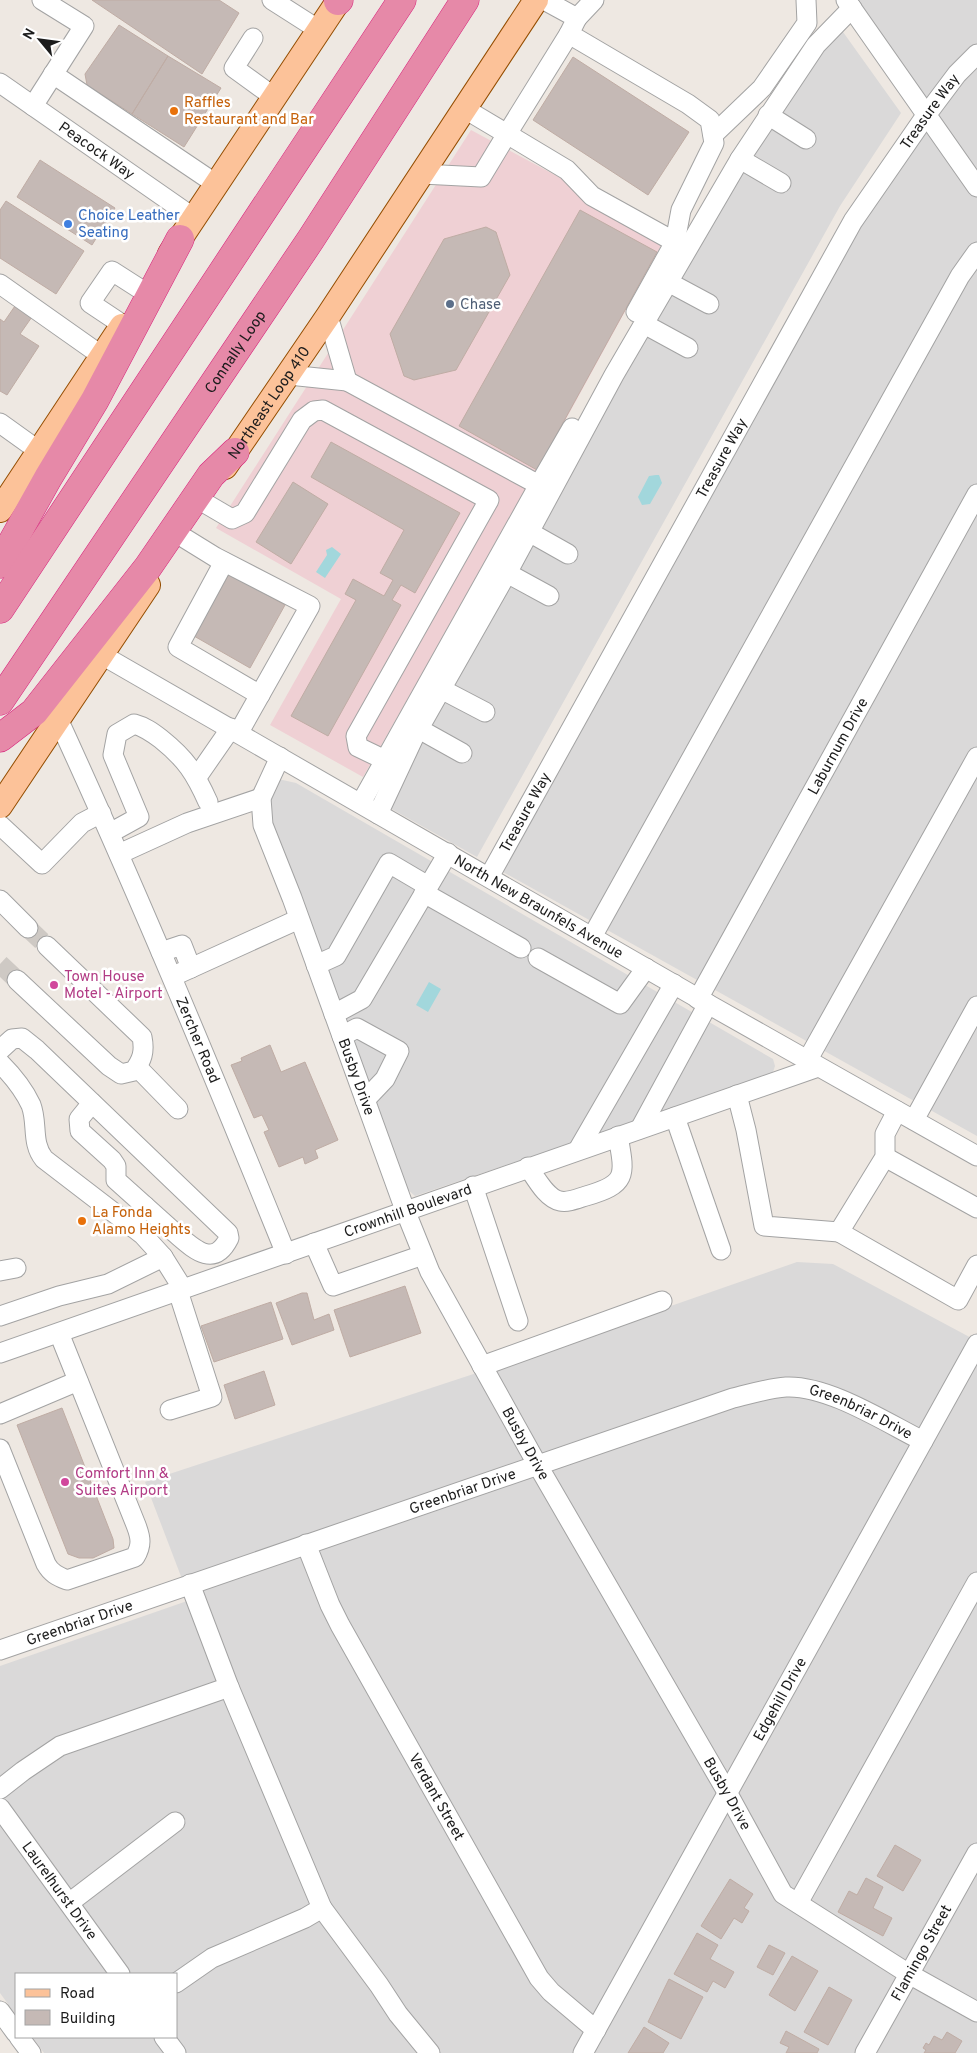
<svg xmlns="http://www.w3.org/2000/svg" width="977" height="2053" font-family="Overpass,sans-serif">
<rect width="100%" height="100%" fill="#eee8e2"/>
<path fill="#dad9d9" d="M854 0H977V1136L503 872 857 227 937 118Z
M833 18 901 113 840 206 477 857 372 798Z
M278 779 296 783 773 1059 775 1066 772 1075 415 1196 407 1189 267 811 269 787Z
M797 1262 833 1264 977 1341V2053H44L32 2037H176V1974H16V2015L0 1993V1666L190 1600 145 1482 516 1360Z"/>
<path fill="#efd0d4" d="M471 130 667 235 526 492 363 777 270 725 341 599 216 528Z"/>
<path fill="#a2d7dc" d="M656 475H659L662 483 650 504 642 505 638 497 649 476Z
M332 547 341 554 325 578 316 572 327 555 326 550Z
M429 982 441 989 428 1012 416 1005Z"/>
<path fill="#c5b9b5" stroke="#bfaca4" d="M92 0H219L239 13 202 74Z
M119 25 168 56 132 114 87 85 85 74Z
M168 56 221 88 184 147 132 114Z
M573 57 689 132 648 195 533 120Z
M40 160 115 208 92 245 17 197Z
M6 201 84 251 56 294 0 258V210Z
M580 210 657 252 537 470 459 426Z
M486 227 496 232 510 275 456 370 414 380 404 376 390 334 444 239Z
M17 303 34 314 20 334 39 346 7 395 0 391V319L4 322Z
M331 442 460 513 415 593 401 585 392 600 401 605 328 736 291 716 356 600 345 594 353 579 384 596 393 580 380 573 404 530 311 477Z
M293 482 328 504 291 564 256 542Z
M229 574 285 605 250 668 194 636Z
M270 1045 281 1072 305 1062 338 1140 315 1150 318 1158 305 1164 303 1157 279 1167 264 1132 269 1130 262 1115 254 1118 231 1065 242 1061 241 1058Z
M405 1286 421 1333 350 1357 334 1310Z
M302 1293H307L314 1320 329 1314 334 1330 292 1345 276 1303Z
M271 1302 283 1339 214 1362 201 1326Z
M264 1371 275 1405 235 1419 224 1385Z
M62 1408 113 1539 114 1548 93 1558H79L68 1554 17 1425Z
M895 1845 921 1860 903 1891 877 1876Z
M866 1878 883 1887 873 1908 892 1918 883 1936 838 1912 849 1891 857 1895Z
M730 1879 753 1894 744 1908 749 1911 742 1923 734 1918 721 1939 701 1926Z
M697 1933 718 1945 710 1959 734 1972 725 1988 713 1981 707 1992 674 1974Z
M769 1945 785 1953 773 1975 757 1967Z
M792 1956 818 1971 795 2011 769 1995Z
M669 1979 703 1997 681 2039 648 2022Z
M829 1987 852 2000 828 2045 804 2032Z
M644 2027 669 2043 663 2053H628Z
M786 2031 819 2049 817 2053H786L789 2047 780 2043Z
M947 2032 962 2041 955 2053H924L926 2050 923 2048 926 2043 929 2045 934 2036 942 2040Z"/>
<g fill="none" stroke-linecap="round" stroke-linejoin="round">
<path stroke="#cec9c4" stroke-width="19" stroke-dasharray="19 9" stroke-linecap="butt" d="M28 928 47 946
M0 964 17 980"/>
<defs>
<g id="minor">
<path d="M272 0 319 30"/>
<path d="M544 0 577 18 569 34 688 104 710 120 714 143 681 210 675 242 636 312"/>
<path d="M846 0 977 187"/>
<path d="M577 18 594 0"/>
<path d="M569 34 507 134 567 170 592 196 675 242"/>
<path d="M253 38 234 68 274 97"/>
<path d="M53 74 216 184"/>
<path id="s1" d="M0 83 194 218"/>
<path d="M33 106 84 26 42 0"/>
<path d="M768 115 806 139"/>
<path d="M713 135 762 88 807 23 806 0"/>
<path d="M740 159 781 183"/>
<path d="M422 174 481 177 507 134 465 109"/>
<path d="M668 282 709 304"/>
<path d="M0 284 102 356"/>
<path d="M644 324 688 348"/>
<path d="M123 325 90 303 112 271 151 296"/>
<path d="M289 375 347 381 328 316"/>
<path d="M347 381 539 485 572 428"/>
<path d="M0 423 39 451"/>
<path d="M203 502 232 519 245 513 302 420 314 411 323 410 489 500 356 736 358 747 385 760"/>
<path d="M529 532 568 554"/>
<path d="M181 536 215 557 310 606 239 732"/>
<path d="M224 562 178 647 260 695"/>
<path d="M507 573 549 596"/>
<path id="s2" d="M102 655 708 1004 977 1156"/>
<path d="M441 689 485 712"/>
<path id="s3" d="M58 719C139 895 213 1074 286 1254"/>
<path d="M419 729 462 753"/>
<path id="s4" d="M280 757 261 798 263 825 292 898 405 1210 430 1272 537 1464 727 1792 783 1894 909 1974 977 2012"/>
<path d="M197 777 231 728"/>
<path d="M361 803 539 485"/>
<path d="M378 814 414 737 507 573 614 375 740 159 816 45 852 8"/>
<path d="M0 825 42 864 82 823 101 813"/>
<path d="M110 833 139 817 113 755 117 734 134 724C145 727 152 732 161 739 186 759 195 773 208 802"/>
<path d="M119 854 187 823 261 798"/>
<path id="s5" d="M489 877 853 221 927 114 957 74 977 54"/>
<path d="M424 893 521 948"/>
<path d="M0 900 28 928"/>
<path d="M592 937 960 276 977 252"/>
<path d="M161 952 182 945 191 968 180 973"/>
<path d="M538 958 620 1004 646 968"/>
<path d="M316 965 336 956 389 863 428 886"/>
<path d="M191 968 299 919"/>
<path d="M17 980 109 1066 121 1074 134 1071C142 1060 145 1052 142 1037L47 946"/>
<path id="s6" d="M698 999 977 494"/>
<path d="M334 1014 362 999 448 853"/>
<path d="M342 1036 357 1028 399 1051 385 1079 365 1100"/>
<path d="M0 1050 12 1039 22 1038 37 1050 228 1233 229 1238C213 1270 192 1247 174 1232 164 1223 154 1214 145 1206L130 1226"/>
<path d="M807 1061 977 757"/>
<path d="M0 1063C12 1075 24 1090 31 1105 38 1123 31 1143 44 1159L143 1235 163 1257 183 1289"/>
<path d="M137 1067 178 1109"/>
<path d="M737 1095 746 1130 764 1226 839 1232 885 1157V1134L897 1111"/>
<path d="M92 1103 79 1119 80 1131 112 1160 116 1166V1180L145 1206"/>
<path d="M675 1117 721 1250"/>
<path d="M914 1120 977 1006"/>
<path d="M640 1129 708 1004"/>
<path d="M578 1150 674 984"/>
<path d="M885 1157 977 1208"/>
<path d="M528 1167C536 1178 546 1198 560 1201 568 1203 579 1198 586 1196 628 1184 625 1175 618 1136"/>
<path d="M473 1186 518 1321"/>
<path d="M839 1232 958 1300 977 1265"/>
<path d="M314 1243 333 1286 423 1255"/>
<path d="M0 1271 16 1268"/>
<path d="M0 1316 59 1296 108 1284 163 1257"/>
<path id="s7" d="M0 1353 818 1067"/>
<path d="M482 1366 662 1301"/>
<path d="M170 1410 212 1397 178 1291"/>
<path d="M0 1414 78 1381"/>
<path d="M0 1449 46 1564C51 1573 57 1576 67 1580L135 1557C142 1545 141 1538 136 1525L59 1333"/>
<path id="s8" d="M306 1544 330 1605 340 1625 539 1978 551 1992 596 2030"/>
<path id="s9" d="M0 1650 733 1398C750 1394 769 1388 786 1387 828 1385 885 1422 923 1441"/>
<path d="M0 1789 23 1771 60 1746 229 1687"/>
<path id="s10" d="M0 1808 120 1974"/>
<path d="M69 1903 175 1822"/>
<path d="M798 1903 977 1582"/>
<path d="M322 1908 379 1985 398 2014 430 2053"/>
<path d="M176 1983 212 1958 305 1918 322 1908 229 1687 190 1584"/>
<path d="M0 2011 16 2033"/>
<path d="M19 2037 31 2053"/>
<path d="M164 2037 176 2053"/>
<path id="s11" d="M583 2053 977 1344"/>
<path id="s12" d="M865 2053 977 1853"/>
</g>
<g id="major">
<path d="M170 254 339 0"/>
<path id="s13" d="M225 467 328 316 536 0"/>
<path d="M0 510 122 326"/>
<path d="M0 806 148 585"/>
</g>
<g id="highway">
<path d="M338 1 339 0"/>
<path d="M0 564 48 478 95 400 180 239"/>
<path d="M0 609 402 0"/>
<path id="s14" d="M0 701 311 239 465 0"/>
<path d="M0 738 34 712 148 567 211 475 235 452"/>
</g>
</defs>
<use href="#minor" stroke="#a3a3a3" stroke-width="21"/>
<use href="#major" stroke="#944d00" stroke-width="26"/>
<use href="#highway" stroke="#d7247c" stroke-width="29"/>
<use href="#minor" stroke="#fff" stroke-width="19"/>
<use href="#major" stroke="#fcc299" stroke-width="24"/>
<use href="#highway" stroke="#e689a8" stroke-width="28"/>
</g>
<g fill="#e8710a" stroke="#fff" stroke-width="2">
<circle cx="174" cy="111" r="5"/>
<circle cx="82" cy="1221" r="5"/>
</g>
<circle fill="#3f7fe0" stroke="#fff" stroke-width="2" cx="68" cy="224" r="5"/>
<circle fill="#5c6f8a" stroke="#fff" stroke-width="2" cx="450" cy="304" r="5"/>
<g fill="#d1479c" stroke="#fff" stroke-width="2">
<circle cx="54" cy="985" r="5"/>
<circle cx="65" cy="1482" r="5"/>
</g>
<g text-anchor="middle" stroke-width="5" stroke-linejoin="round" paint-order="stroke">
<g font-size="15" fill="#c56008" stroke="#fff" text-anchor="start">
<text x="184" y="107">Raffles<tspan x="184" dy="17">Restaurant and Bar</tspan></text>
<text x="92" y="1217">La Fonda<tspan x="92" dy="17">Alamo Heights</tspan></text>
</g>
<g font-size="15" fill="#1c1c1c" stroke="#fff">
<text dy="5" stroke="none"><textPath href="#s5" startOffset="884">Treasure Way</textPath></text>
<text dy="5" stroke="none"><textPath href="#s1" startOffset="118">Peacock Way</textPath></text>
<text dy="5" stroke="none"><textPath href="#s14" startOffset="421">Connally Loop</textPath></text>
<text dy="5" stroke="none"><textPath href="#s13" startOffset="78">Northeast Loop 410</textPath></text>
<text dy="5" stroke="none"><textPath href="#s5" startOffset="479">Treasure Way</textPath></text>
<text dy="5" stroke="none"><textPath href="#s6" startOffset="289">Laburnum Drive</textPath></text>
<text dy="5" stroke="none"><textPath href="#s5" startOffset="74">Treasure Way</textPath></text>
<text dy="5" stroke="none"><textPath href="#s2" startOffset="504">North New Braunfels Avenue</textPath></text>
<text dy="5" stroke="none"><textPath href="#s3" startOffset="350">Zercher Road</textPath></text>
<text dy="5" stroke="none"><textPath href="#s4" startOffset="341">Busby Drive</textPath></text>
<text dy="5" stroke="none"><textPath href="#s7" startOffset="432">Crownhill Boulevard</textPath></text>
<text dy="5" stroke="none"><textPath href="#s9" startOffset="909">Greenbriar Drive</textPath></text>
<text dy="5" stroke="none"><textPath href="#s4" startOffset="746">Busby Drive</textPath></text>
<text dy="5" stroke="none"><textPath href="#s9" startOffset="489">Greenbriar Drive</textPath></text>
<text dy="5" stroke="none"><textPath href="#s9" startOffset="84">Greenbriar Drive</textPath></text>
<text dy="5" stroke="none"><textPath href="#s11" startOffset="405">Edgehill Drive</textPath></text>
<text dy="5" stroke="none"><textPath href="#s4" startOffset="1150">Busby Drive</textPath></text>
<text dy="5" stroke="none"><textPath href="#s8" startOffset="285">Verdant Street</textPath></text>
<text dy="5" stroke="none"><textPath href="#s10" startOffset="102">Laurelhurst Drive</textPath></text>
<text dy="5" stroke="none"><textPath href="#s12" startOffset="115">Flamingo Street</textPath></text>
</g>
<g font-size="15" fill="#366cbe" stroke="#fff" text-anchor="start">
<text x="78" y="220">Choice Leather<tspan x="78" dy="17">Seating</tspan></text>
</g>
<g font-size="15" fill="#4e5e75" stroke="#fff" text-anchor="start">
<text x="460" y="309">Chase</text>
</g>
<g font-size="15" fill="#b23c85" stroke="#fff" text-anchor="start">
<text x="64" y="981">Town House<tspan x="64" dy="17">Motel - Airport</tspan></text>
<text x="75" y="1478">Comfort Inn &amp;<tspan x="75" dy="17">Suites Airport</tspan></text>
</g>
</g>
<rect x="15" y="1973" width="162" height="65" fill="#ffffff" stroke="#a4a4a4"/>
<rect x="25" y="1989" width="25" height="8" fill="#fcc299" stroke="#a4a4a4"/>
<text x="60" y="1998" font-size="15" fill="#1c1c1c">Road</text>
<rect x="25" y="2010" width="25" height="15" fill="#c5b9b5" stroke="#a4a4a4"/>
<text x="60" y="2023" font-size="15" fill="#1c1c1c">Building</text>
<g transform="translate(40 40) rotate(299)" stroke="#ffffff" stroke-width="4" paint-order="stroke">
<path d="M0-4L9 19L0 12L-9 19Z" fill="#1c1c1c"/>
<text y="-8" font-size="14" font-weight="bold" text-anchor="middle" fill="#1c1c1c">N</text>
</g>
</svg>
